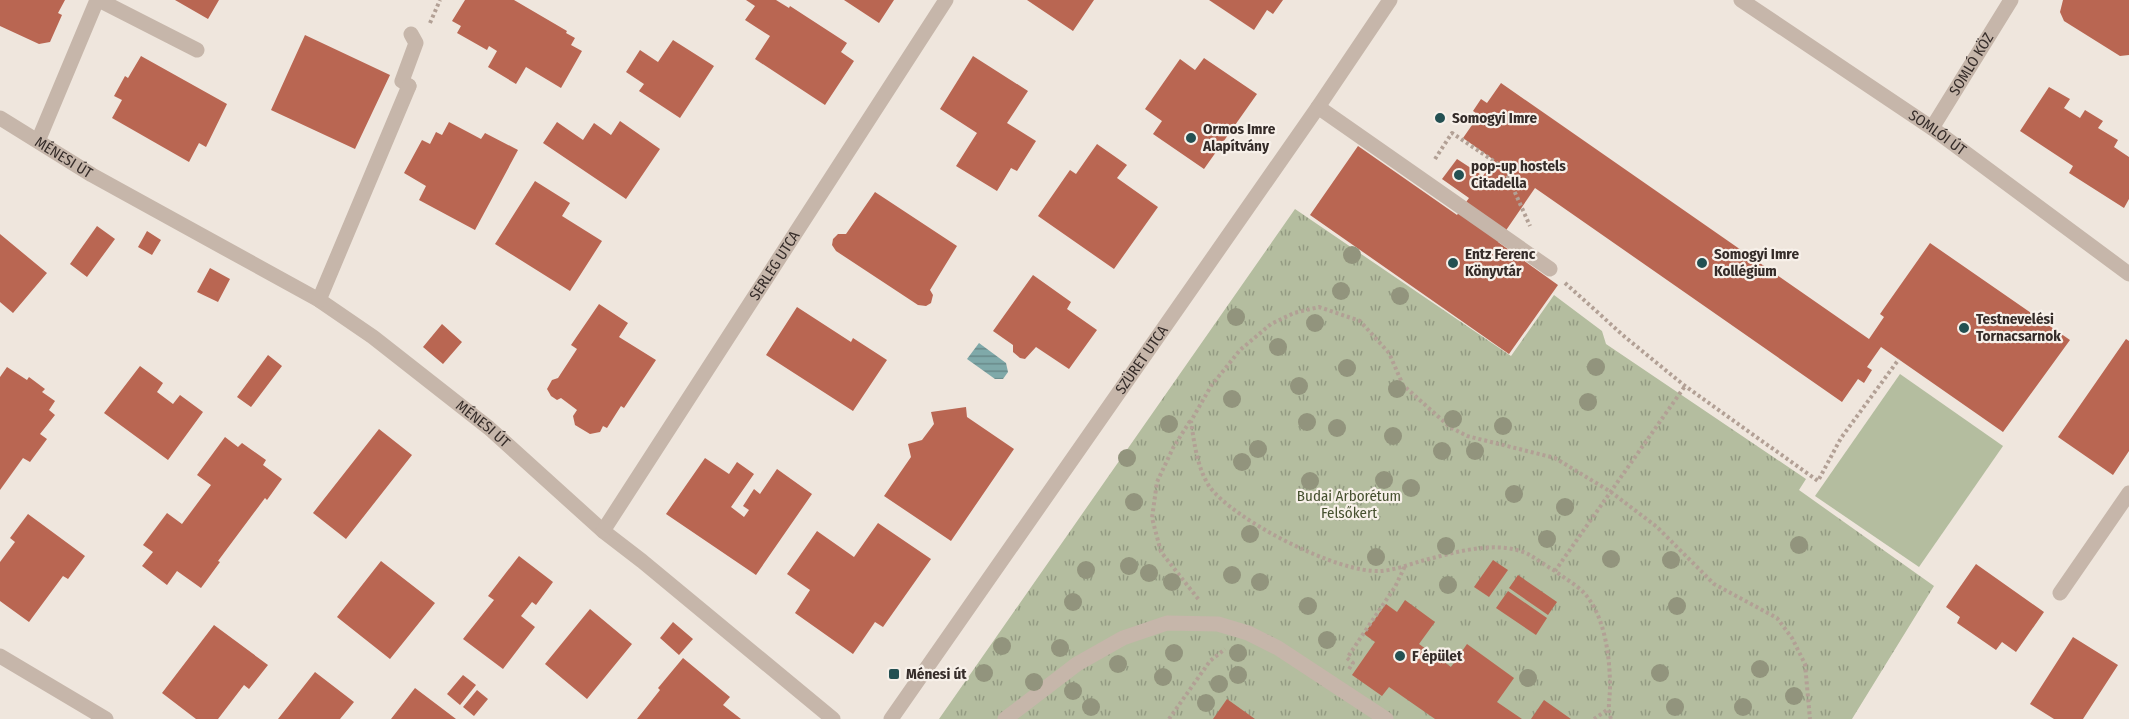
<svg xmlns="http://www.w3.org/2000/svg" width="2129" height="719" font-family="'Fira Sans Condensed',sans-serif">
<defs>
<pattern id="park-tufts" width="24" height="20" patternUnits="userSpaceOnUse" patternTransform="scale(1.5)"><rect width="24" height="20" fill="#b4bd9f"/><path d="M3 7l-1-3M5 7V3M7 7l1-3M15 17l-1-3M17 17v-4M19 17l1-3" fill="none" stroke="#939a82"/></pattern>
<pattern id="water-rules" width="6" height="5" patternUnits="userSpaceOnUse" patternTransform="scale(1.5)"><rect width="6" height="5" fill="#7fa9a9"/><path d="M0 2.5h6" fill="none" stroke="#698a8a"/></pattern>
</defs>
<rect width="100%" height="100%" fill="#efe6dd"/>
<path fill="url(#park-tufts)" d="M1295 209 1511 356 1554 295 1602 331 1606 344 1806 479 1799 490 1934 586 1852 719H939Z"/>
<path fill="#b4bd9f" d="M1900 374 2003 446 1919 567 1815 496Z"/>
<path fill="url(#water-rules)" d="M979 343 1006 363 1008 372 1003 379H995L967 359Z"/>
<path fill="#b96652" d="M0 0H65L58 13 62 15 50 42 39 44 0 26Z
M175 0H219L208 19Z
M465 0H514L567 31 566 33 575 38 571 45 582 51 561 88 526 67 516 84 488 67 497 51 489 46 487 50 457 33 461 26 452 21Z
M746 0H776L789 8 790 6 847 43 841 52 854 61 825 105 755 59 770 36 745 20 755 6Z
M844 0H894L879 23Z
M1027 0H1094L1073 31Z
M1209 0H1283L1273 14 1267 10 1254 30Z
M2063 0H2129V55L2120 56 2064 21 2060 12Z
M305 35 390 75 355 149 271 110Z
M673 40 714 66 680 118 639 91 644 84 626 72 640 50 658 62Z
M141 56 227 104 206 147 199 143 189 162 112 118 122 100 114 96 125 76 128 78Z
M973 56 1028 91 1007 123 1036 141 1017 171 1011 168 997 191 956 166 977 133 940 109Z
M1204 58 1257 94 1204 169 1153 134 1162 121 1145 109 1180 59 1195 70Z
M1501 83 1869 339 1884 317 1880 314 1930 243 2070 340 2003 432 1881 347 1867 367 1872 370 1864 383 1858 379 1842 402 1535 188 1498 242 1558 285 1509 354 1310 215 1358 146 1457 215 1469 198 1442 179 1457 159 1483 176 1494 160 1463 138 1479 115 1473 111 1481 99 1487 103Z
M2049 87 2070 99 2064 108 2080 118 2085 110 2103 121 2098 128 2118 140 2114 147 2129 157V199L2124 208 2069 173 2073 166 2020 131Z
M620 121 660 149 626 199 543 143 557 122 583 140 594 123 611 135Z
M449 122 481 139 485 133 518 150 475 230 419 200 426 186 404 173 422 140 430 144 436 132 442 135Z
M1097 144 1127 165 1117 178 1158 207 1114 269 1038 216 1070 170 1076 174Z
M535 181 570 203 562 216 602 241 570 291 495 244Z
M875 192 957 246 930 290 933 295 931 303 926 306 918 305 836 251 832 245 833 239 838 234H846Z
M97 226 115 239 87 277 70 264Z
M147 231 161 240 152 255 138 247Z
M0 234 47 273 13 313 0 302Z
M210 268 230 279 218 302 197 292Z
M1033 275 1071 302 1067 309 1097 330 1069 369 1036 347 1025 359 1020 358 1013 352V345L993 331Z
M599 304 628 323 619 337 656 360 624 408 621 406 607 428 603 426 600 432 590 434 575 425 573 416 577 410 561 398 557 400 551 396 547 389 552 380 558 378 577 349 571 345Z
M797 307 851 342 853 338 887 360 853 411 766 355Z
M442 324 462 342 443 364 423 347Z
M2126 339 2129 341V451L2113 475 2058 437Z
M268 355 282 366 251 407 237 397Z
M140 366 163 383 157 392 173 404 180 395 203 412 168 460 104 413Z
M7 367 27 380 29 377 45 389 42 392 55 401 49 410 55 415 40 434 47 439 30 462 23 458 0 490V377Z
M966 407 967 417 1014 449 951 541 884 496 911 457 908 444 922 440 934 424 931 412Z
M379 429 412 455 346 539 313 513Z
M225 437 238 447 242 443 266 460 263 465 282 479 267 500 265 498 218 561 220 562 201 588 177 571 167 585 142 566 153 552 143 545 167 513 182 524 211 485 197 475Z
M705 458 729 474 737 462 754 474 731 507 744 517 749 510 743 506 754 489 760 494 777 469 812 494 756 575 666 514Z
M28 514 85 556 68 579 63 576 29 622 0 601V562L15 542 10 538Z
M878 523 931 559 883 627 875 622 853 654 795 613 810 590 787 574 817 531 854 557Z
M519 556 553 582 536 605 532 602 521 616 535 627 503 669 463 639 494 600 488 596Z
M1493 560 1508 570 1489 597 1474 587Z
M381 561 435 603 390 659 337 617Z
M1976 564 2044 612 2016 652 2002 642 1996 650 1957 623 1960 617 1946 607Z
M1518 575 1557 602 1548 615 1509 588Z
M1508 591 1547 618 1536 635 1496 608Z
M1405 600 1435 622 1419 644 1451 667 1467 644 1514 678 1497 702 1522 719H1435L1389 687 1382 696 1352 675 1375 642 1364 634 1386 604 1397 612Z
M590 609 632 644 587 699 545 664Z
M673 622 693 639 679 655 660 638Z
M214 625 268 665 249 689 244 685 218 719H196L162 693Z
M2073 637 2118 665 2083 719H2054L2030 704Z
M683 658 730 697 723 705 741 719H637L660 690 658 688Z
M315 672 354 702 340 719H278Z
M463 675 476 685 460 705 447 694Z
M415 688 456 719H391Z
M477 690 488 699 474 716 463 707Z
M1227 699 1255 719H1213Z
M1544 700 1571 719H1531Z"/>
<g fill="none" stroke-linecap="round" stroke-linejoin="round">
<path stroke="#b2a095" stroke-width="4" stroke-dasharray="3 3" stroke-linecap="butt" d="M430 23 440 0
M1435 159 1452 133 1504 168 1530 226
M1565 283 1625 337 1685 386 1818 481 1841 438 1899 359
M1190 421 1173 448 1157 482 1152 518 1161 552 1199 600
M1555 571C1546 566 1537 559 1528 554 1495 539 1453 553 1421 561 1408 565 1394 570 1381 571 1339 574 1233 520 1209 486 1197 467 1194 442 1191 421L1211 386 1240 350 1271 324 1294 313 1319 307 1360 321 1389 353 1403 385 1450 427 1467 436 1555 458 1611 492 1657 527 1714 584 1777 618 1792 638 1805 664 1810 719
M1349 669 1353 663 1347 658 1395 587 1405 566
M1169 719 1210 661 1225 649
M1594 719 1607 710
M1611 719C1607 707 1610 699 1610 687 1610 657 1605 617 1585 594 1577 585 1564 578 1555 571L1685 386"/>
<path stroke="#c6b6aa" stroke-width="15" d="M99 0 197 50
M409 86 402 81 416 43 411 34
M1318 107 1550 269
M38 141 97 0
M2060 593 2129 493
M1005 719 1077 664 1123 638 1167 623 1218 624 1248 633 1278 648 1386 719"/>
<g stroke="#c6b6aa" stroke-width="15">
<path id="s1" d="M0 118 92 175 319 300 373 337 489 428 603 531 642 561 833 719"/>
<path id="s2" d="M1932 128 2011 0"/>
<path d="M319 300 409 86"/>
<path id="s3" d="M603 531 946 0"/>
<path d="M0 656 106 719"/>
</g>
<g stroke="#c6b6aa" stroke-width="15">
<path id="s4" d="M1741 0 1932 128 2129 274"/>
<path id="s5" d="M891 719 1318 107 1390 0"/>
</g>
</g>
<g fill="#92947d">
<circle cx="1352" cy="255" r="9"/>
<circle cx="1341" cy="291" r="9"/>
<circle cx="1400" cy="296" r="9"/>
<circle cx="1236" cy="317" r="9"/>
<circle cx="1315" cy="323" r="9"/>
<circle cx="1278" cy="347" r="9"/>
<circle cx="1596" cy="367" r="9"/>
<circle cx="1347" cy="368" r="9"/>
<circle cx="1299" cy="386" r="9"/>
<circle cx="1397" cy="389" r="9"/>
<circle cx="1232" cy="399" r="9"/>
<circle cx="1588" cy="402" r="9"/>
<circle cx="1453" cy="419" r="9"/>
<circle cx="1307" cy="422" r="9"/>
<circle cx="1169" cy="424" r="9"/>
<circle cx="1503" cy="426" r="9"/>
<circle cx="1337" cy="428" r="9"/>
<circle cx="1393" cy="436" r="9"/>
<circle cx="1258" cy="449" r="9"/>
<circle cx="1442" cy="451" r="9"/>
<circle cx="1475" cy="451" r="9"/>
<circle cx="1127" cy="458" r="9"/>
<circle cx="1242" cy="462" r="9"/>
<circle cx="1384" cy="480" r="9"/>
<circle cx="1310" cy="481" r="9"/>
<circle cx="1411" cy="488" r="9"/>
<circle cx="1514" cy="494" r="9"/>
<circle cx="1134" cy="502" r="9"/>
<circle cx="1565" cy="507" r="9"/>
<circle cx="1250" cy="534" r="9"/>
<circle cx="1547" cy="539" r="9"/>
<circle cx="1799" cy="545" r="9"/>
<circle cx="1446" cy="546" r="9"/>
<circle cx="1376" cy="557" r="9"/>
<circle cx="1611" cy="559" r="9"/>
<circle cx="1671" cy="560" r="9"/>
<circle cx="1129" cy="566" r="9"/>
<circle cx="1086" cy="570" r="9"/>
<circle cx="1149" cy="573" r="9"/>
<circle cx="1232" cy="575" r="9"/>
<circle cx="1172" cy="582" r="9"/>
<circle cx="1260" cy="582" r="9"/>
<circle cx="1448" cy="585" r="9"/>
<circle cx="1073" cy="602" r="9"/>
<circle cx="1308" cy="606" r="9"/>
<circle cx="1677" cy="606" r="9"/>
<circle cx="1327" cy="640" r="9"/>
<circle cx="1002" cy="646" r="9"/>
<circle cx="1060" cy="648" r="9"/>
<circle cx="1174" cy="653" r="9"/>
<circle cx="1238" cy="653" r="9"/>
<circle cx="1118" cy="664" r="9"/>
<circle cx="1760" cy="669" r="9"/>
<circle cx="984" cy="673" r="9"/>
<circle cx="1660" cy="673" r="9"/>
<circle cx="1238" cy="675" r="9"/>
<circle cx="1163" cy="677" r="9"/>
<circle cx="1528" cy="678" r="9"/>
<circle cx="1034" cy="682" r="9"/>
<circle cx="1219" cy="684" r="9"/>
<circle cx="1073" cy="691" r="9"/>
<circle cx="1794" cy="696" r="9"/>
<circle cx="1206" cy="703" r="9"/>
<circle cx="1091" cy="707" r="9"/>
<circle cx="1675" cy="707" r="9"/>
<circle cx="1743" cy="707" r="9"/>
</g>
<g fill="#235052" stroke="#f7f0e9" stroke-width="2">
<circle cx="1440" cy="118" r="6"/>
<circle cx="1191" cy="138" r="6"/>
<circle cx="1459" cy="175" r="6"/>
<circle cx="1453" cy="263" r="6"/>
<circle cx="1702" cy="263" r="6"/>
<circle cx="1964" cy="328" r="6"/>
<circle cx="1400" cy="656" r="6"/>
<rect x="888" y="668" width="12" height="12" rx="3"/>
</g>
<g text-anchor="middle" stroke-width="4.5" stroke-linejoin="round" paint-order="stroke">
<g font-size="15" fill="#352c29" stroke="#f7f0e9">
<text dy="5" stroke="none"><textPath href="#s2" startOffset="75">SOMLÓ KÖZ</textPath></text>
<text dy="5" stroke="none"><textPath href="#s4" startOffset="237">SOMLÓI ÚT</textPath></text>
<text dy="5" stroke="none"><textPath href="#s1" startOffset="75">MÉNESI ÚT</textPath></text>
<text dy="5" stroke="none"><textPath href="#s3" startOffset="316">SERLEG UTCA</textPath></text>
<text dy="5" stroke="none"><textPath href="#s5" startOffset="438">SZÜRET UTCA</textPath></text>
<text dy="5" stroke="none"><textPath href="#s1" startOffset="573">MÉNESI ÚT</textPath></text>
</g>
<g font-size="15" font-weight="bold" fill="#352c29" stroke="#f7f0e9" text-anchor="start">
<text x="1452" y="123">Somogyi Imre</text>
<text x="1203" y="134">Ormos Imre<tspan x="1203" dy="17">Alapítvány</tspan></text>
<text x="1471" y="171">pop-up hostels<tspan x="1471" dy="17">Citadella</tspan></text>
<text x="1465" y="259">Entz Ferenc<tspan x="1465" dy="17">Könyvtár</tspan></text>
<text x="1714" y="259">Somogyi Imre<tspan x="1714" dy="17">Kollégium</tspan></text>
<text x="1976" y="324">Testnevelési<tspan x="1976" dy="17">Tornacsarnok</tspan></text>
<text x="1412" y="661">F épület</text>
<text x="906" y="679">Ménesi út</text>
</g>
<g font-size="15" fill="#46502f" stroke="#f7f0e9">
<text x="1349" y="501">Budai Arborétum<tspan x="1349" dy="17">Felsőkert</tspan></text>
</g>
</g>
</svg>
